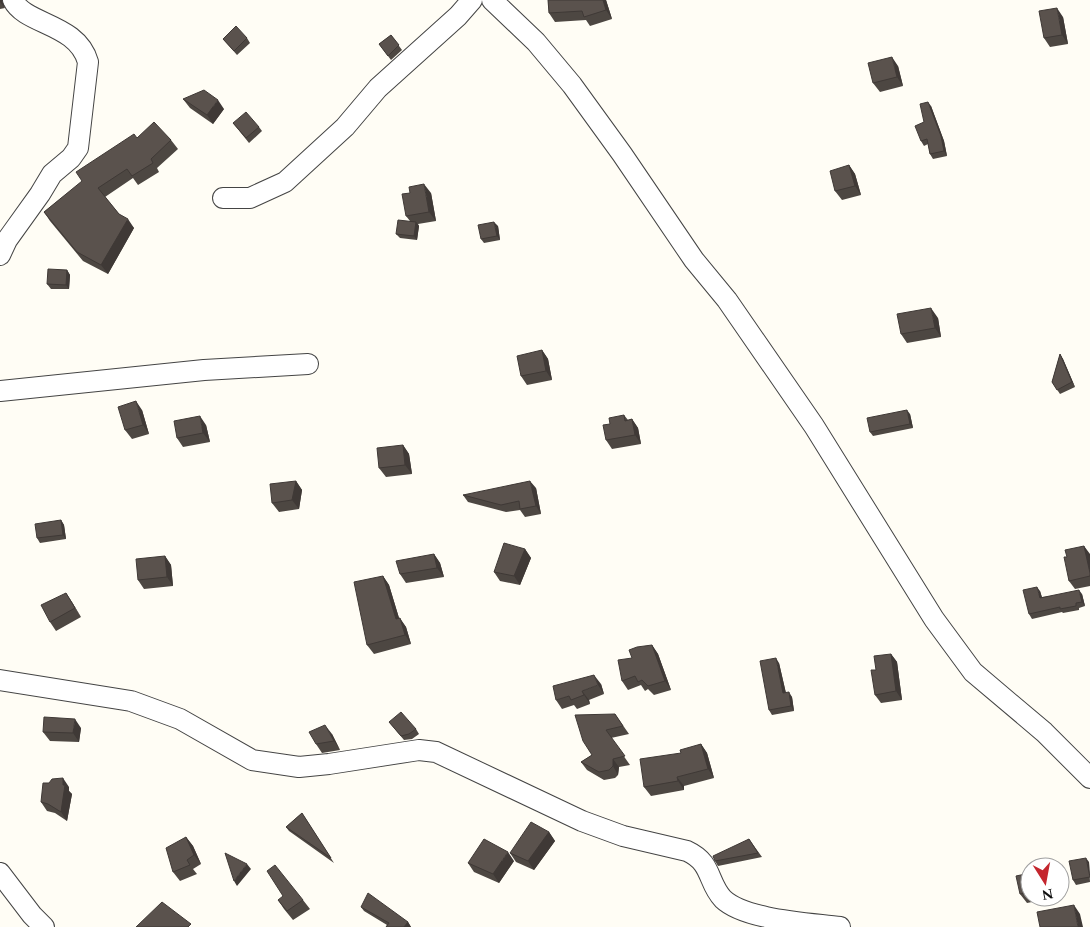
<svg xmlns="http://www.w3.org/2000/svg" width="1090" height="927" font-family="Spectral,serif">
<rect width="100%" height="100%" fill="#fffdf5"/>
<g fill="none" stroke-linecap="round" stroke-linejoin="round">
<defs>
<path id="minor" d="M492 0 536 42 572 85 622 154 694 260 727 300 814 426 934 619 973 672 1044 732 1090 778
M223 198H250L285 182 345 127 378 88 458 16 472 0
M0 255 7 240 40 194 52 174 71 158 78 148 88 62C77 23 25 25 13 0
M0 391 204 370 308 364
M0 680 131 701 180 719 252 760 299 767 329 764 419 750 436 752 582 821 623 836 687 851C713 863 707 882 723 899 745 920 810 923 840 927
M0 873 32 915 44 927"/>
</defs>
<use href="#minor" stroke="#444" stroke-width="22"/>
<use href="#minor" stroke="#fff" stroke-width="20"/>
</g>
<path fill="#4d4742" d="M0 0 1 1 5 8 0 9Z
M548 0H606L612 19 590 26 586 20 555 22 549 13Z
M1063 17 1068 44 1050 47 1044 38Z
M391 35 402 50 391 60 379 44Z
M247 38 250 43 237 55 223 39Z
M898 66 903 86 880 92 873 83Z
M183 99 224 109 213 124 190 108Z
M931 106 944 141 947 156 933 159 930 154 928 144 924 146 921 141 924 122Z
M233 123 259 127 262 131 249 143Z
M137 138 171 140 178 149 157 168 159 172 138 185 133 178 105 197 119 214 134 228 108 274 83 261 50 221 44 212Z
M849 165 855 174 861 195 842 200 835 191Z
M431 193 436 221 418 224 419 226 417 240 400 238 396 234 410 221 406 216Z
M498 226 500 240 484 243 481 239Z
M67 270 70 275 69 289H51L47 284Z
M938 318 941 337 907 343 901 334Z
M542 350 548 359 552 380 527 385 521 376Z
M1060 354 1063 359 1075 387 1060 394 1052 382Z
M142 410 149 434 132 439 125 430Z
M910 414 913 428 873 436 870 432Z
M624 415 628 420 632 419 638 428 641 444 612 449 606 440 610 424Z
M206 425 210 442 183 447 177 438Z
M403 445 409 454 412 474 386 477 379 468Z
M296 481 302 490 299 509 279 512 272 503Z
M536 488 541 514 525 517 520 510 506 512 468 502 463 495Z
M61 520 64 525 66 539 40 543 37 538Z
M1084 546 1090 556V586L1075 589 1069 581 1067 557Z
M525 549 531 558 520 585 500 581 494 572Z
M434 554 440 563 444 577 406 583 400 574Z
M165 556 171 565 173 586 144 589 138 580Z
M383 576 389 585 399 618 406 627 411 644 374 654 367 645Z
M1040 591 1042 597 1082 594 1085 606 1079 608V610L1063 613 1062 612 1032 619 1029 614Z
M66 593 81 617 56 631 50 622Z
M652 645 658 654 671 690 654 695 648 689 645 691 641 685 628 690 622 681 632 658Z
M891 654 897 662 902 700 881 703 875 695 876 670Z
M779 663 786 693 792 697 794 711 772 715 769 710Z
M601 684 604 694 589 700 590 704 577 709 574 705 562 709 556 700Z
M615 714 629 734 611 738 630 765 619 767 618 775 615 778 604 780 587 770 581 762 592 755Z
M389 722 416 729 419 734 412 739 404 740Z
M81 728 79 742 50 741 43 732Z
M332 734 340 750 322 753 316 744Z
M701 744 707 753 714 778 684 786V790L651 796 644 787 681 753Z
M69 787V791L72 794 67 821 55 813 47 811 41 802Z
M302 813 334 863 289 831 286 827Z
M549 832 555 841 534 870 516 862 510 853Z
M186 837 193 846 201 864 193 869 197 874 180 881 173 872Z
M749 839 762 857 718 866 715 861Z
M514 861 499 883 474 872 468 863Z
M1089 862 1090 882 1076 885 1073 880Z
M1030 873V897H1047V899L1027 903 1020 894Z
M278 900H303L310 909 293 920 284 909Z
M361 907 408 922 411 927H386L387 925 364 911Z"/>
<path fill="#3f3936" d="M0 0H2L5 8 0 2Z
M603 0H606L612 19 606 10Z
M1057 8 1063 17 1068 44 1062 35Z
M892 57 898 66 903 86 897 77Z
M218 100 224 109 213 124 207 115Z
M928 102 931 106 944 141 947 156 944 151Z
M849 165 855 174 861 195 855 186Z
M424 184 431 193 436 221 429 212Z
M128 219 134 228 108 274 101 265Z
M416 222 419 226 417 240 414 236Z
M494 222 498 226 500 240 497 236Z
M67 270 70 275 69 289 66 285Z
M931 308 938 318 941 337 935 328Z
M542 350 548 359 552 380 546 371Z
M1060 354 1063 359 1075 387 1072 382Z
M136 401 142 410 149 434 143 425Z
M907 410 910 414 913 428 910 424Z
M200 416 206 425 210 442 203 433Z
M632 419 638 428 641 444 635 435Z
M403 445 409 454 412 474 405 465Z
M296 481 302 490 299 509 292 500Z
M530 481 536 488 541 514 536 506Z
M61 520 64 525 66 539 63 535Z
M1084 546 1090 554V573Z
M525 549 531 558 520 585 514 576Z
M434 554 440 563 444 577 437 568Z
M165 556 171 565 173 586 167 577Z
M383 576 389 585 402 628 396 619Z
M1037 587 1040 591 1043 602 1040 598Z
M1079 590 1082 594 1085 606 1082 602Z
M66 593 72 602 81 617 75 608Z
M400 618 406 627 411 644 405 635Z
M652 645 658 654 671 690 665 681Z
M891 654 897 662 902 700 896 691Z
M776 658 779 663 787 698 783 693Z
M594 675 601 684 604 694 598 685Z
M582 691 589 700 590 704 584 695Z
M789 692 792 697 794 711 791 706Z
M75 719 81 728 79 742 73 733Z
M325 725 332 734 340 750 334 741Z
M701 744 707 753 714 778 708 769Z
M613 759 619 767 618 775 613 766Z
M677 777 684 786V790L678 781Z
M63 778 69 787V791L72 794 67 821 61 812 63 785Z
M549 832 555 841 534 870 528 861Z
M186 837 193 846 201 864 194 855Z
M508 852 514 861 499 883 493 874Z
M1086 858 1089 862 1090 877Z
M247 864 251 869 237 886 234 881Z
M1074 905 1080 914 1083 927H1078Z
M408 922 411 927H404Z"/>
<path fill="#5a524d" stroke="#3f3936" d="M548 0H603L606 10 584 17 582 11 549 13Z
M1057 8 1062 35 1044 38 1039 11Z
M236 26 247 38 234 51 223 39Z
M391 35 399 45 388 56 379 44Z
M892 57 897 77 873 83 868 63Z
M204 90 218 100 207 115 183 99Z
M928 102 941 136 944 151 930 154 927 139 921 141 915 126 924 122 920 104Z
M246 112 259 127 246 138 233 123Z
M154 122 171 140 151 159 153 163 132 176 127 169 98 188 119 214 128 219 101 265 77 252 44 212 82 181 76 172 134 134 137 138Z
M849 165 855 186 835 191 830 171Z
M424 184 429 212 406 216 402 194 410 193 409 187Z
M398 220 416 222 414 236 396 234Z
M494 222 497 236 481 239 478 225Z
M48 269 67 270 66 285 47 284Z
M931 308 935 328 901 334 897 314Z
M542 350 546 371 521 376 517 356Z
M1060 354 1072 382 1057 390 1052 382Z
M136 401 143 425 125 430 118 407Z
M907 410 910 424 870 432 867 418Z
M624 415 625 421 632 419 635 435 606 440 603 425 610 424 609 418Z
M200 416 203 433 177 438 174 421Z
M403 445 405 465 379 468 377 448Z
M296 481 292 500 272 503 270 484Z
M530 481 536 506 520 509 519 501 501 505 463 495Z
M61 520 63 535 37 538 35 524Z
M504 543 525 549 514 576 494 572Z
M1084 546 1090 573V576L1069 581 1064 557H1067L1065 550Z
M434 554 437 568 400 574 396 561Z
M165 556 167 577 138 580 136 559Z
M383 576 396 619 400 618 405 635 367 645 354 582Z
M1037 587 1040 598 1079 590 1082 602 1076 603V606L1060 609V607L1029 614 1023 590Z
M66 593 75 608 50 622 41 605Z
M652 645 665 681 648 686 642 680 638 682 635 676 622 681 618 660 632 658 629 650 637 647Z
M891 654 896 691 875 695 871 670H876L874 656Z
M776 658 783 693 789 692 791 706 769 710 760 661Z
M594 675 598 685 582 691 584 695 571 700 569 696 556 700 553 686Z
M401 712 416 729 409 734 401 736 389 722Z
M615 714 623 726 606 730 625 756 613 759V766L609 770 599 772 581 762 592 755 583 741 575 715Z
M44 717 75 719 73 733 43 732Z
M325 725 334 741 316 744 309 732Z
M701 744 708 769 677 777 678 781 644 787 640 759 681 753 680 750Z
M63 778V785H65L61 812 48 804 41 802 43 783H49L52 779Z
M302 813 331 858 286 827Z
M531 822 549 832 528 861 510 853Z
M186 837 194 855 187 860 190 865 173 872 166 848Z
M484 839 508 852 493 874 468 863Z
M749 839 758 853 715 861 713 856Z
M225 853 247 864 234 881Z
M1086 858 1090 877 1073 880 1069 861Z
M275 865 303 900 287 911 278 900 283 896 267 871Z
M1030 873V892L1020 894 1016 876Z
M368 893 408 922 404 927H386L389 923 361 907Z
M162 902 191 924 188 927H136Z
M1074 905 1078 927H1040L1037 912Z"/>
<g transform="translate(1045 882) rotate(169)"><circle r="24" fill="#ffffff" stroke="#a0a0a0"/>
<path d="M0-4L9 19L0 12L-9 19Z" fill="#c4262e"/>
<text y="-8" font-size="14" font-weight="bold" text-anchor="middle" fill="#111111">N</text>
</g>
</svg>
